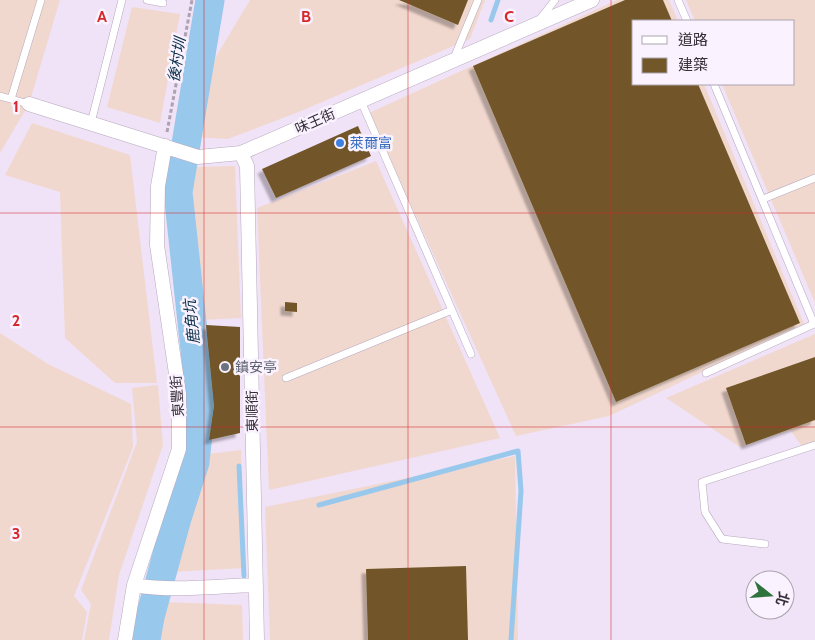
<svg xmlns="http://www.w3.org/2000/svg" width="815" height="640" font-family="Cabin,'Noto Sans TC',sans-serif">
<defs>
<filter id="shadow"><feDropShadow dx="-4.5" dy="4.5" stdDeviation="1" flood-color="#0004"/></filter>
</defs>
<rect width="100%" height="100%" fill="#f0e2f7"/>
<path fill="#f1d8cf" d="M0 0H60L29 104 0 153Z
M250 0H485L470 39 296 113 228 139 194 137 203 78Z
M617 0H669L678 21H634V84H704L804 324 609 416 516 436 369 113Z
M686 0H815V303L722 84H794V21H695Z
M132 7 180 14 160 123 107 107Z
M32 123 130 155 157 383H115L65 338 60 192 5 175Z
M376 161 500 438 269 490 257 208Z
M235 166 241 318 200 320 191 167Z
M0 333 48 364 131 404 133 447 74 596 87 612 82 640H0Z
M815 334V445L804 449 790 430 740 447 666 398Z
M158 385 163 445 119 575 109 640H84L91 604 81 590 137 442 132 388Z
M241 450 244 568 171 572 207 454Z
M515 456 518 640H270L265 507Z
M165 602 242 605 243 640H160Z"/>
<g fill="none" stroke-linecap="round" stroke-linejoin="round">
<path stroke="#98c8ec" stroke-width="5" d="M491 20 498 0
M180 123 199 0
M239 466 244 576
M319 505 518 451 521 491 511 640"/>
<path stroke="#98c8ec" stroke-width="29" d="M146 640 150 617 177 518 195 462 201 406 178 192 210 0"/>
</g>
<path fill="#725729" filter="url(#shadow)" d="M399 0H468L458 25Z
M625 0H663L672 21H634V84H698L800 323 616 402 473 66Z
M358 126 371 156 276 198 262 169Z
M285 302 297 303V312L285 311Z
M206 325 240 327V433L209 440 214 406Z
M815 357V420L746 445 726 388Z
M466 566 468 640H368L366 569Z"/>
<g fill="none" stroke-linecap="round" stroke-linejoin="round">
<defs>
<path id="lane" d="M147 0 163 3
M678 0 687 21
M540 19 555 0
M454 58 478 0
M0 96 29 104
M11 99 41 0
M361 101 471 354
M91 123 122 0
M763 199 815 178
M706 373 814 324 714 84
M286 378 452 310
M765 544 722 539 705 512 702 482 815 445"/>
<path id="street" d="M29 104 198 157 241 153 592 0
M241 153 247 166 257 640
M134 585C173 592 216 586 256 585
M125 640 134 585 179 449V394L157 245 158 186 165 146"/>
</defs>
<use href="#lane" stroke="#b6a9bd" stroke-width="8"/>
<use href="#street" stroke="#b6a9bd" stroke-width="15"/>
<path stroke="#ada2b2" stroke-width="3" stroke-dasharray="4 2.5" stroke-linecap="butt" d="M167 132 192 0"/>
<use href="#lane" stroke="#fff" stroke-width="7"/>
<use href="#street" stroke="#fff" stroke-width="14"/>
</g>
<path fill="none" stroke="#d62828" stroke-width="1" stroke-opacity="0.55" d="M204 0V640M408 0V640M611 0V640M0 213H815M0 427H815"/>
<circle fill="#3f7fe0" stroke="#faf2ff" stroke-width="2" cx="340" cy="143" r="5"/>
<circle fill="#6b7280" stroke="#faf2ff" stroke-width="2" cx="225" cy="367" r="5"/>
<g text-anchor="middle" stroke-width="5" stroke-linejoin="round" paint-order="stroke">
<g font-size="14" fill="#352f37" stroke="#faf2ff">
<text transform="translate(315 121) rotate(-24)" y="5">味王街</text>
<text transform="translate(177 396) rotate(-94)" y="5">東豐街</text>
<text transform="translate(252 411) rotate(-91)" y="5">東順街</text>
</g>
<g font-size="14" fill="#366cbe" stroke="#faf2ff" text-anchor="start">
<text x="350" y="148">萊爾富</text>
</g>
<g font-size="14" fill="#5b616d" stroke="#faf2ff" text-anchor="start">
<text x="235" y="372">鎮安亭</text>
</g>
<g font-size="15" font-style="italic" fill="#0b324a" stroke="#faf2ff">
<text transform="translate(177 60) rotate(-81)" y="5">後村圳</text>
<text transform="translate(192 322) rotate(-96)" y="5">鹿角坑</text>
</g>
</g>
<g font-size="16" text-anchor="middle" font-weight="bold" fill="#d62828" stroke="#faf2ff" stroke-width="5" stroke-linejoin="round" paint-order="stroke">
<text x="102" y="22">A</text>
<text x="306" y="22">B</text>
<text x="509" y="22">C</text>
<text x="16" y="112">1</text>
<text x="16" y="326">2</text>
<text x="16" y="539">3</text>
</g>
<rect x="632" y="20" width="162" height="65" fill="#faf2ff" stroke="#aba4af"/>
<rect x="642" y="36" width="25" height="8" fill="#ffffff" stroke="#aba4af"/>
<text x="678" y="45" font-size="15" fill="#352f37">道路</text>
<rect x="642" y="58" width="25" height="15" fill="#725729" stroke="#aba4af"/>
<text x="678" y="70" font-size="15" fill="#352f37">建築</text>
<g transform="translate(770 595) rotate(107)"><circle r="24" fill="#faf2ff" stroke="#aba4af"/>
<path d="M0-4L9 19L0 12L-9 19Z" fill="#2e723c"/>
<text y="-8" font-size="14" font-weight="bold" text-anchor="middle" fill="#352f37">北</text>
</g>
</svg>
